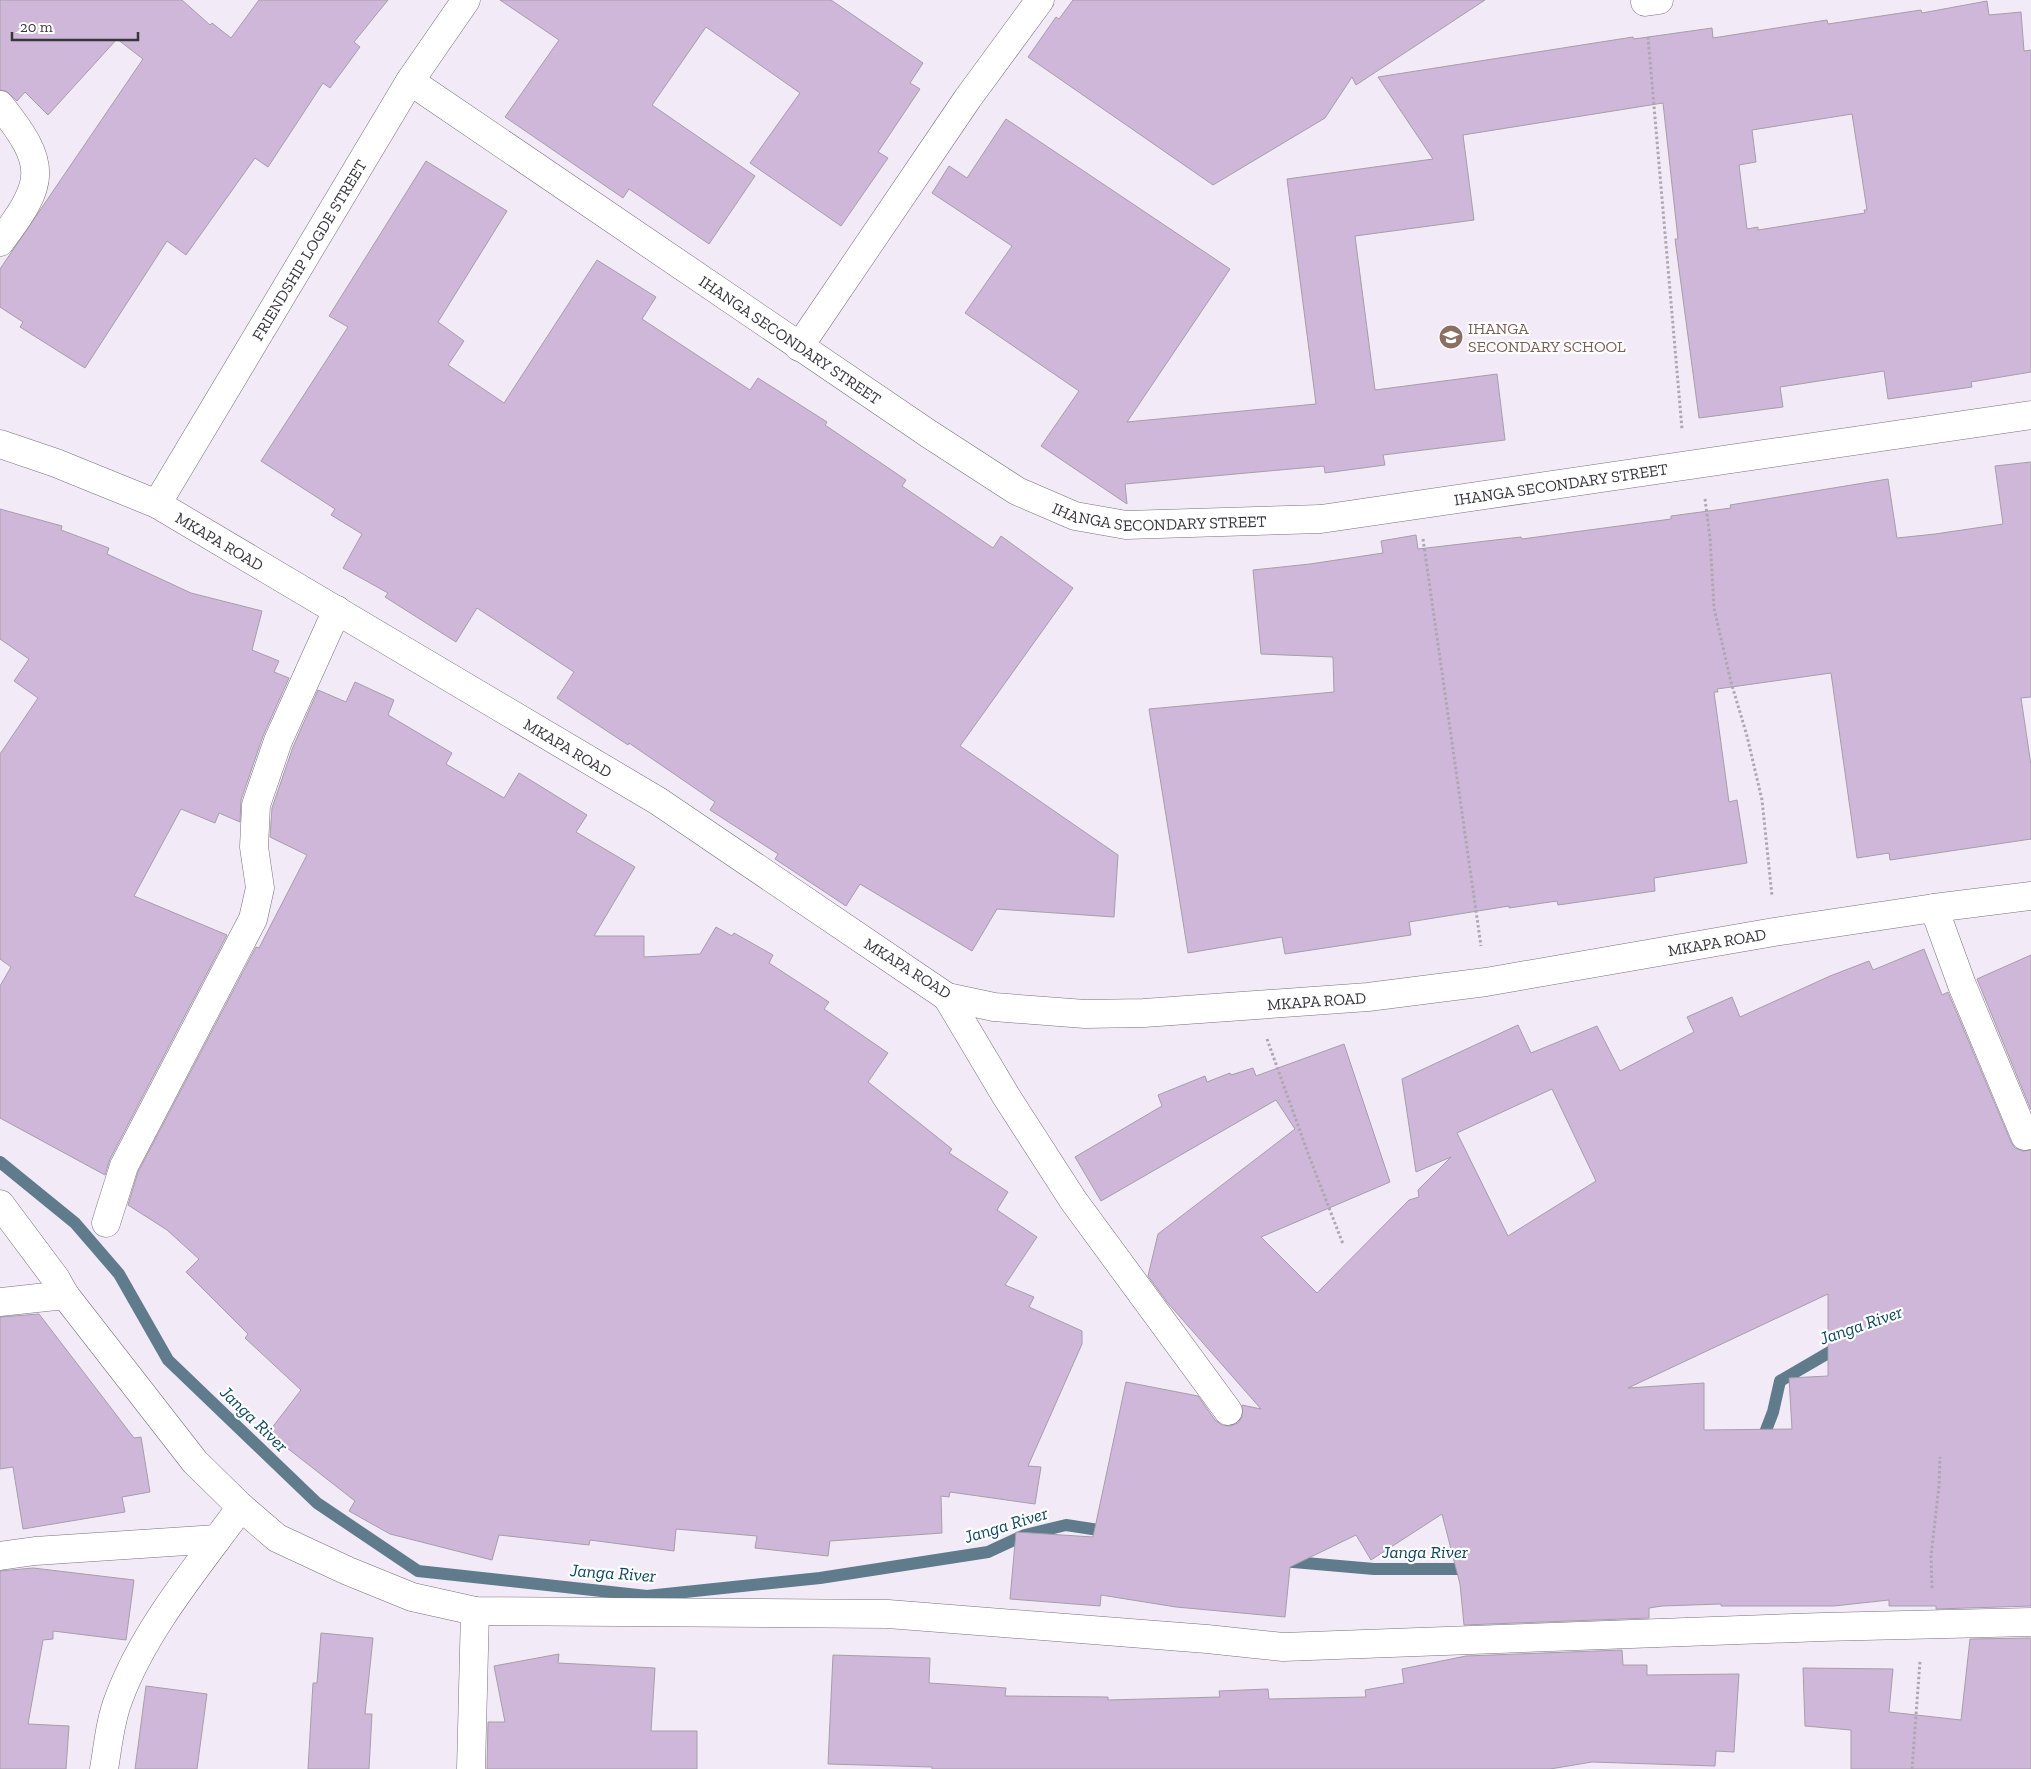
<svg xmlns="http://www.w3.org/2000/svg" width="2031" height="1769" font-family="'Zilla Slab',serif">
<rect width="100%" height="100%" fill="#f3eaf7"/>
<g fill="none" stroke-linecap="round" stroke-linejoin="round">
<path stroke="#5f7b8c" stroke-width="12" d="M0 1162 75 1223 119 1274 168 1360 317 1503 418 1571 647 1596 820 1578 988 1552 1025 1535 1066 1525 1112 1532
M1761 1443 1773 1412 1780 1381 1835 1349 1843 1346
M1282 1561 1374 1569H1471"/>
</g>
<path fill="#cfb7da" stroke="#a59ea9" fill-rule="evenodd" d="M0 0H182L210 25 212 23 231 38 259 0H388L354 42 360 47 330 88 323 83 268 167 255 158 186 255 167 241 85 368 20 327 23 322 0 307V269L143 59 117 39 48 115 25 92 17 101 6 91 0 90Z
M500 0H831L923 63 910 83 920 89 878 152 888 158 841 226 750 163 800 93 706 27 652 105 755 176 709 244 629 189 623 198 505 117 559 40Z
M1073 0H1485L1356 85 1352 77 1325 118 1213 185 1028 57 1056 17 1059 19Z
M1987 1 1989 15 2021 12 2024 51 2031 50V372L1971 382 1972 387 1888 399 1884 371 1780 387 1783 407 1699 418 1675 239H1678L1663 103 1463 135 1474 220 1355 236 1375 390 1497 374 1505 440 1383 455 1385 465 1325 473 1324 466 1125 484 1127 504 1041 446 1079 391 965 313 1012 246 932 193 949 166 967 178 1006 119 1230 269 1127 422 1316 404 1287 179 1433 159 1378 77 1633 37 1634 39 1712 28 1713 38 1827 20 1828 24 1921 10 1922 13ZM1852 114 1867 210H1864L1865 213 1758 230V227L1747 229 1739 165 1756 162 1752 130Z
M426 161 507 211 438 322 464 341 448 365 504 403 597 260 656 297 642 319 750 390 758 378 827 422 825 425 906 480 902 486 993 548 1001 536 1073 588 960 746 1118 855 1114 917 997 909 972 951 860 884 846 906 775 859 778 854 710 810 715 802 629 743 628 745 557 698 574 672 477 608 456 642 385 597 388 593 343 568 362 534 331 515 335 509 261 461 348 327 329 316Z
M2031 462V697L2021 698 2031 765V839L1890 860 1889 853 1857 858 1831 673 1717 689 1718 692H1714L1729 802 1737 800 1747 863 1654 878 1655 891 1558 905 1557 901 1509 908V906L1409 922 1411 935 1285 954 1282 937 1188 953 1149 709 1334 692 1333 657 1261 654 1253 570 1310 564 1383 553 1381 541 1416 535 1418 549 1521 537 1522 539 1671 519V516L1731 508 1730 505 1888 479 1897 538 1935 534 2003 524 1995 466Z
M0 509 62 526 61 530 109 548 107 554 191 593 262 611 252 650 279 661 274 672 289 678 263 736 241 800 240 822 219 813 215 823 181 809 134 896 227 935 110 1159 105 1175 0 1118V986L11 967 0 959V754L38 698 14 681 29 659 0 639Z
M355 682 394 700 388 715 452 753 446 764 504 798 519 773 587 815 576 832 635 867 594 936H644V957L700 954 716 927 732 936 734 933 773 955 769 963 829 1002 824 1009 888 1053 868 1082 952 1149 949 1153 1008 1192 997 1210 1037 1237 1005 1285 1034 1297 1029 1307 1082 1331V1344L1028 1466 1041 1467 1035 1504 950 1492 949 1497 941 1496 942 1533 830 1541 828 1556 755 1548 757 1536 676 1529 674 1551 590 1540 589 1545 499 1535 492 1560 390 1534 349 1511 355 1501 268 1433 301 1390 245 1338 248 1334 186 1272 199 1259 167 1230 128 1205 138 1172 256 947 259 948 307 855 270 837 272 808 293 747 318 690 346 702Z
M1924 949 1942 995 1948 992 2011 1142 2015 1148 2023 1151 2031 1150V1606L1936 1609V1606H1889V1600L1834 1606H1721V1604L1662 1606 1649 1608V1618L1464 1625 1460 1584 1442 1514 1371 1560 1356 1535 1290 1567 1285 1617 1176 1607 1101 1595 1100 1606 1010 1599 1016 1532 1093 1537 1126 1382 1198 1396 1215 1420 1222 1425 1230 1426 1238 1423 1242 1417V1405L1261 1409 1167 1302 1148 1276 1158 1234 1295 1129 1276 1100 1101 1201 1075 1157 1162 1106 1158 1095 1205 1076 1207 1082 1230 1073 1231 1075 1253 1068 1256 1076 1344 1044 1390 1182 1261 1237 1317 1293 1409 1200 1419 1197 1418 1190 1451 1157 1416 1172 1402 1079 1518 1025 1531 1053 1597 1026 1620 1071 1694 1032 1687 1017 1732 997 1740 1017 1830 976 1869 961 1873 970ZM1552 1089 1596 1181 1508 1236 1457 1133ZM1828 1294V1376L1789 1378 1792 1429 1704 1430V1383L1628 1388Z
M2031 955V1110L1977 979Z
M39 1314 134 1438 141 1437 150 1492 122 1497 125 1512 23 1529 13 1467 0 1469V1317Z
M33 1568 134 1580 126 1640 53 1631V1639L43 1640 28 1724 69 1726 66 1769H0V1571Z
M321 1633 373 1638 365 1714H372L369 1769H308L313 1683H317Z
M2031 1638V1769H1851V1730L1805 1726 1803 1668 1893 1669 1889 1712 1961 1720 1970 1639Z
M1622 1650 1623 1665H1647V1675L1739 1674 1734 1752 1716 1751 1715 1766 1592 1762 1550 1769H932V1767L828 1764 833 1655 930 1658 929 1683 1006 1688 1005 1696 1108 1697V1700L1220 1697 1219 1691 1268 1689 1269 1699 1366 1697 1365 1690 1404 1683 1402 1669 1466 1656Z
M559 1654 558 1663 655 1668 651 1731H697V1769H487L488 1722H505L494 1666Z
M146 1686 207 1694 197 1769H135Z"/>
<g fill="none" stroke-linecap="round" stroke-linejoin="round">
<defs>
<g id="minor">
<path d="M1645 2 1659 0"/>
<path id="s1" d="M410 81 929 434 1017 491 1075 516 1126 525 1321 519 2031 415"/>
<path d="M0 105C48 165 46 182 0 242"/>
<path d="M799 347 968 98 1040 0"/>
<path id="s2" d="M0 444 56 463 157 504 658 801 947 997 994 1007 1085 1014 1144 1013 1368 997 1486 982 1774 932 1934 908 2031 896"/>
<path id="s3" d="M157 504 410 81 466 0"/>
<path d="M1934 908 1962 985 2025 1136"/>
<path d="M947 997 1006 1096 1073 1200 1228 1411"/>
<path d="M0 1204 56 1279 65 1295 195 1462 241 1507 277 1538 348 1571 412 1597 475 1611 888 1614 1207 1639 1283 1647 1822 1627 2031 1622"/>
<path d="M106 1223 124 1166 253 919 260 888 254 847 256 805 278 741 337 610"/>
<path d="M0 1302 65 1295"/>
<path d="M0 1556 35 1551 217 1539"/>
<path d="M104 1769C108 1746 110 1720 119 1698 144 1630 198 1566 241 1507"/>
<path d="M471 1769 475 1611"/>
</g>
</defs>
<use href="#minor" stroke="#78717c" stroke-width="29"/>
<path stroke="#ada7b1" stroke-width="3" stroke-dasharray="2.5 2.5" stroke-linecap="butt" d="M1648 37 1682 429
M1705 499 1710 538 1714 608 1731 682 1747 736 1762 800 1772 896
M1423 539 1481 946
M1267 1039 1309 1156 1343 1244
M1932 1588 1931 1556 1939 1486 1940 1457
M1912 1769 1920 1661"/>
<use href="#minor" stroke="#fff" stroke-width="28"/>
</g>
<defs>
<symbol id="school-disc" viewBox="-11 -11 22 22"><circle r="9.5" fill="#8d6e63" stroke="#fff"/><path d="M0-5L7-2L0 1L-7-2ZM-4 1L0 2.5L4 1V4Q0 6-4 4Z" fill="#fff"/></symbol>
</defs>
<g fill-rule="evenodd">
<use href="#school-disc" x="1437" y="323" width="28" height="28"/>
</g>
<g text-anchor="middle" stroke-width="4.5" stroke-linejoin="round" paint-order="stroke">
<g font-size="16" fill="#39363b" stroke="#fff">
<text dy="6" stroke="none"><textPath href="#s3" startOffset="296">FRIENDSHIP LOGDE STREET</textPath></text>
<text dy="6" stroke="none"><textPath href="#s1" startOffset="460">IHANGA SECONDARY STREET</textPath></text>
<text dy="6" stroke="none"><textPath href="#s1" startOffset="1285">IHANGA SECONDARY STREET</textPath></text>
<text dy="6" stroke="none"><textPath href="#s1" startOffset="880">IHANGA SECONDARY STREET</textPath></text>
<text dy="6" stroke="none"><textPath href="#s2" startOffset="241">MKAPA ROAD</textPath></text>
<text dy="6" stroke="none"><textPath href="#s2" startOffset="646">MKAPA ROAD</textPath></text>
<text dy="6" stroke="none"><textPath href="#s2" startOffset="1876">MKAPA ROAD</textPath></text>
<text transform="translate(908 968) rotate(32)" y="6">MKAPA ROAD</text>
<text dy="6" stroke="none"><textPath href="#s2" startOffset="1471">MKAPA ROAD</textPath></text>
</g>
<g font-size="16" fill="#785e54" stroke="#fff" text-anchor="start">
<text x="1468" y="334">IHANGA<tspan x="1468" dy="18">SECONDARY SCHOOL</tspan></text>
</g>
<g font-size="18" font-style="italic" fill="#0d475e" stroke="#fff">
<text transform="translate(1861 1325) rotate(-19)" y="6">Janga River</text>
<text transform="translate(254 1419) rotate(44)" y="6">Janga River</text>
<text transform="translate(1006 1525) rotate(-17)" y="6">Janga River</text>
<text x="1425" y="1558">Janga River</text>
<text transform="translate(613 1573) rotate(4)" y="6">Janga River</text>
</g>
</g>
<path d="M12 32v8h126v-8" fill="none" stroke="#39363b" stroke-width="2.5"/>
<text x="20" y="32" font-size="15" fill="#39363b" stroke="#ffffff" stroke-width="4" paint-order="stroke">20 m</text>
</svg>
